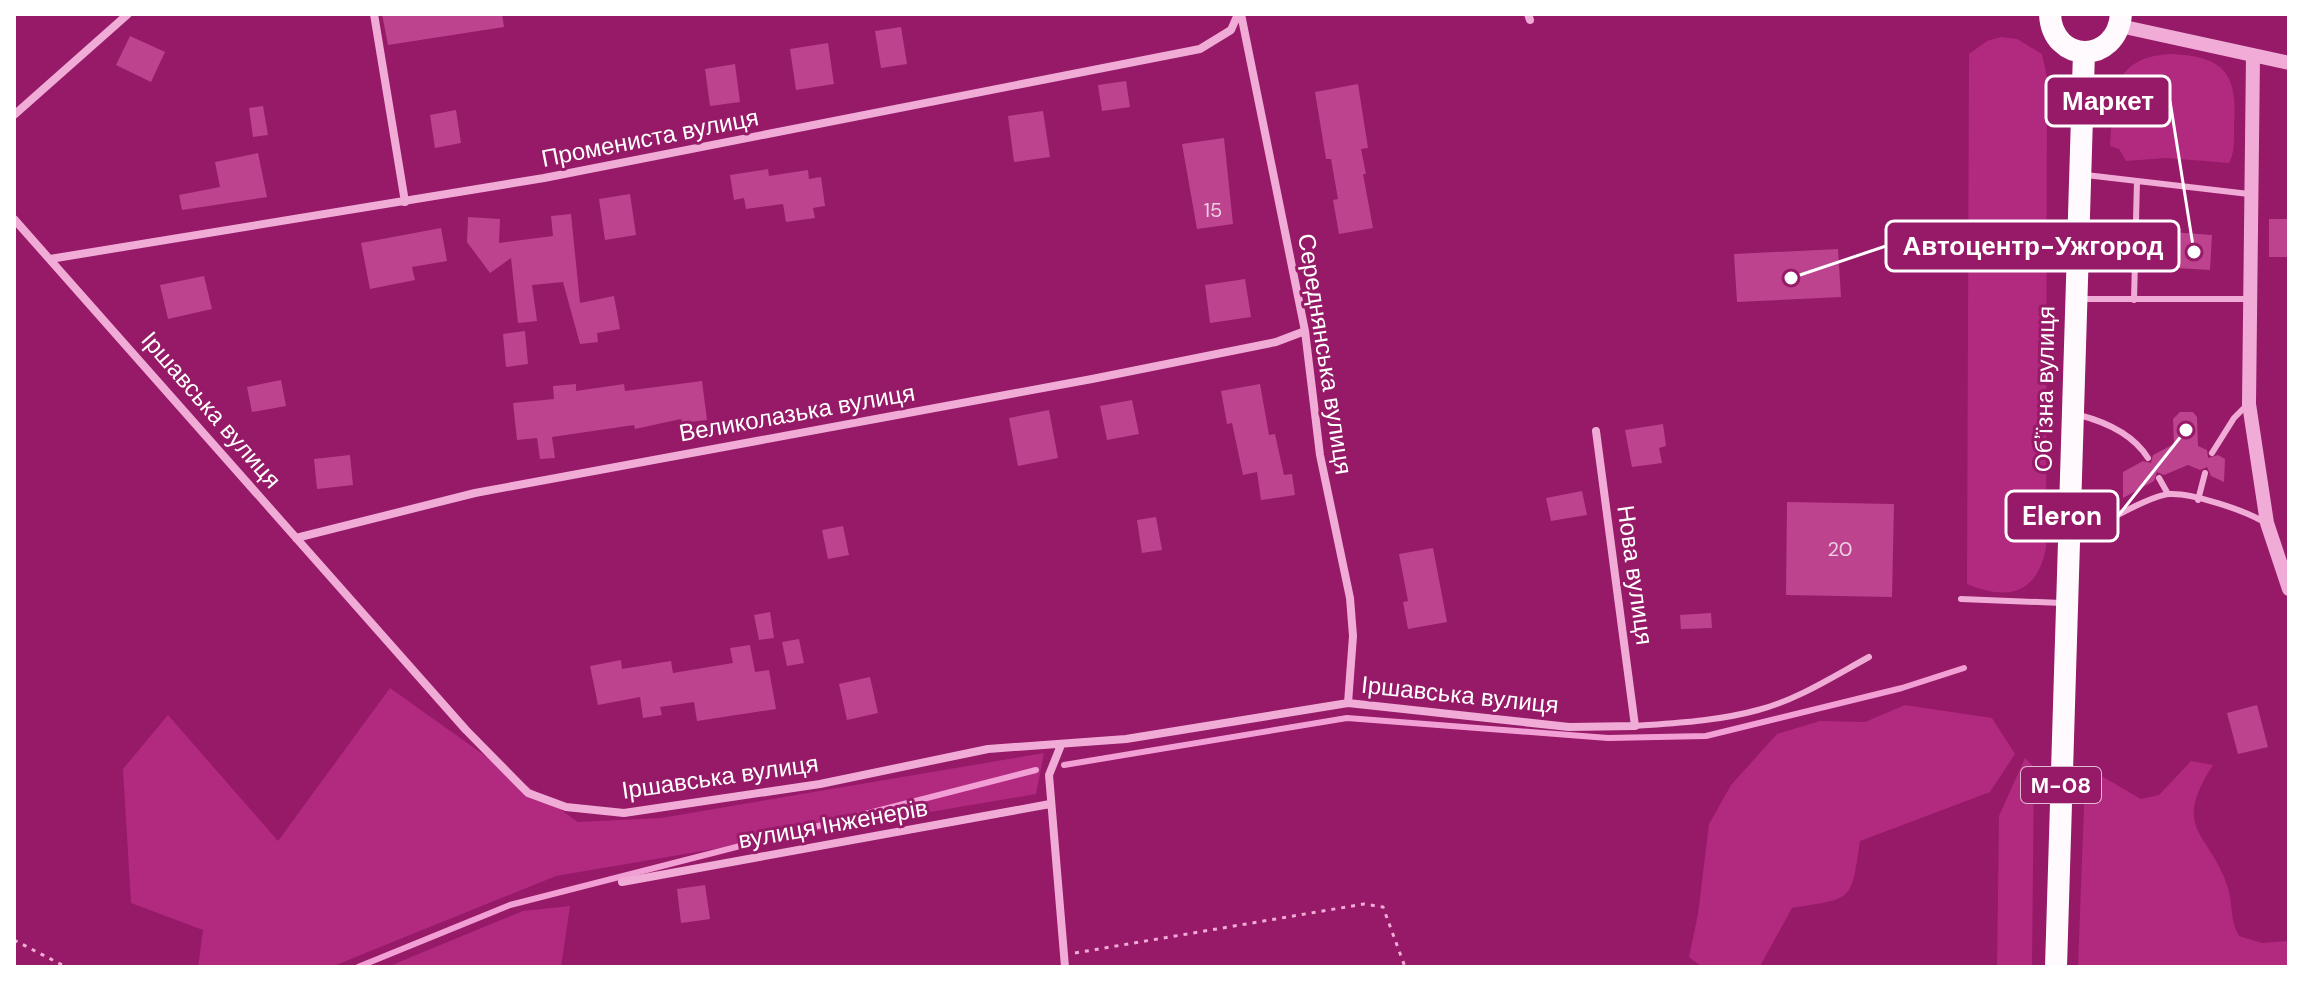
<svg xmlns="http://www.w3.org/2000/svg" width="2303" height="981" font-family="'DM Sans',sans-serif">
<rect width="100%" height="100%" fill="#961a67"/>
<path fill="#b22980" d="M2001 37 2017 39 2042 54 2047 77 2046 548C2037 594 2008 601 1967 584L1969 54 1987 41Z
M2170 54C2224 56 2238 73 2234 125 2234 137 2235 153 2229 163L2166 158 2126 161 2119 149 2110 146C2114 97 2109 58 2170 54Z
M390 688 578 822 661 818 1044 753 1036 794 556 876 331 967H198L203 930 131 903 123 769 168 715 278 841Z
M1905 705 1992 718 2015 754 1990 792 1860 841C1851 903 1853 898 1792 908L1760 966 1702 967 1689 957 1698 914 1709 824 1731 785 1777 734 1820 721 1865 722Z
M2025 758 2034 767 2032 967H1997L1999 816Z
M2191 761 2213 765C2170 832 2210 831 2228 888 2233 905 2230 921 2239 936L2262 943 2289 941V967H2078L2085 779 2093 771 2141 799 2159 795Z
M570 906 561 967H387L523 911Z"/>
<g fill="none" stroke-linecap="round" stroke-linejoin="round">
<path stroke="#f29fd5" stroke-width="6" d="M1064 765 1347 718 1608 738 1706 736 1902 688 1964 668
M358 967 510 905 1036 770"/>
</g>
<path fill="#bd438f" d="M382 14H502L504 27 388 45Z
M901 27 907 64 881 68 875 31Z
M130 36 165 52 151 82 116 65Z
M828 43 834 84 796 90 790 49Z
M735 64 740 102 710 106 705 69Z
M1126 81 1130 107 1102 111 1098 85Z
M1358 84 1368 148 1361 149 1366 174H1363L1373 228 1339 234 1333 200 1338 199 1331 159H1326L1315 92Z
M263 106 268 135 253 137 249 108Z
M456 110 461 143 435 148 430 115Z
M1043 111 1050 157 1014 162 1008 116Z
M1224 138 1233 224 1197 229 1182 144Z
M258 153 267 197 182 210 179 195 220 187 215 162Z
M768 169 769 176 808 170 809 179 821 177 825 206 813 208 815 218 786 222 783 204 746 209 744 198 734 200 730 175Z
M630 194 636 235 605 240 599 199Z
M571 214 580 303 614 296 620 329 597 333 598 342 580 344 563 282 532 285 537 321 518 323 511 258 490 273 467 242 468 217 500 219 499 243 553 236 551 216Z
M2269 219H2289V257H2269Z
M441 228 447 261 412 267 415 280 370 289 361 243Z
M2144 230 2212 235 2210 270 2142 266Z
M1838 249 1841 297 1737 302 1734 254Z
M204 276 212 309 168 319 160 285Z
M1245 279 1251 317 1210 323 1205 285Z
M525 331 528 364 506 367 503 334Z
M281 380 286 406 252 412 247 387Z
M702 381 707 420 682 423 681 419 635 429 634 425 552 437 555 458 540 459 537 438 517 440 513 403 554 399 553 386 576 384V391L624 384 625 391Z
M1260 384 1269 435 1275 434 1284 475 1292 474 1295 495 1261 500 1257 472 1243 475 1232 423 1227 424 1221 391Z
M1132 400 1139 434 1107 440 1100 406Z
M1049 410 1058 458 1018 466 1009 418Z
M2180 412H2193L2197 417 2198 446 2207 450 2208 458 2218 455 2225 459 2224 482 2211 476 2207 467 2200 470 2188 465 2164 475 2157 472 2154 481 2123 498V472L2143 461 2151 463 2153 455 2174 444 2173 419Z
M1663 424 1666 446 1659 448 1662 463 1632 467 1625 430Z
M350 455 353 485 317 489 314 459Z
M1582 491 1587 515 1551 521 1546 498Z
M1787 502 1894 504 1892 597 1786 595Z
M1156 517 1162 550 1142 553 1137 520Z
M843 526 849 555 828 559 822 530Z
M1433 548 1447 622 1408 629 1403 602 1408 601 1399 554Z
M770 612 774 638 759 640 754 615Z
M1711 613 1712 628 1681 629 1680 615Z
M799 639 804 663 787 666 782 642Z
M750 645 755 672 769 670 776 709 697 721 694 702 660 707 662 715 643 718 640 697 598 705 590 666 621 660 622 669 671 661 673 673 733 663 730 648Z
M870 677 878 713 847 720 839 684Z
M2257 705 2268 747 2238 754 2227 713Z
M705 885 710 919 681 923 677 889Z"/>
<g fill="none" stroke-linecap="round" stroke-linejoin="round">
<path stroke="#f0acd7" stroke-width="3" stroke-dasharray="4 6" stroke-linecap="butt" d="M14 940 66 967
M1075 953 1364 904 1383 907 1405 967"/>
<path stroke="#f0acd7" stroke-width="6" d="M2086 175 2249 194
M2080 299H2248
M2134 300 2137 181
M2079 415C2106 422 2133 434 2148 458
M2212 453 2234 418 2246 406
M2159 478 2168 494
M2198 500 2205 473
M2075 540C2093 528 2150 495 2170 494 2192 493 2244 510 2264 522
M1961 599 2062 603
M1635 726C1676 723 1718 721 1758 710 1797 700 1834 676 1869 657"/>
<path stroke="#f0acd7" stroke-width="8" d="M374 14 405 202
M1241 14 1305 331 1320 455 1350 598 1353 636 1348 703
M1528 14 1530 20
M14 115 128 14
M14 219 466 730 528 793 566 807 624 813 820 784 988 749 1126 739 1348 703 1569 727 1635 726 1596 431
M50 259 544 178 1200 49 1231 30 1238 14
M296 538 475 493 1092 379 1276 342 1305 331
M1061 745 1049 775 1065 967
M622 882 1050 804"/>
<path stroke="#f0acd7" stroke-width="14" d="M2120 26 2289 63
M2253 56 2249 404 2267 523 2289 589"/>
<path stroke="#fffafd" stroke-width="22" d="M2050 14C2052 64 2117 65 2121 14
M2056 967 2084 52"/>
</g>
<g text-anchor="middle" stroke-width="6" stroke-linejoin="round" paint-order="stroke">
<g font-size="20" fill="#eed0e3">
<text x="1213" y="217">15</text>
<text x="1840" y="556">20</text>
</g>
<rect fill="#961a67" stroke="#e0bad1" stroke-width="2" x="2021" y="767" width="80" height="36" rx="6"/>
<g font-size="22" font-weight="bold" fill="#fff">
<text x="2061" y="793">М-08</text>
</g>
<g font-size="24" fill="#fff" stroke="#961a67">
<text transform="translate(650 138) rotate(-11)" y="8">Промениста вулиця</text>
<text transform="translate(1325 354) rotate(81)" y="8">Середнянська вулиця</text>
<text transform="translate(2045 389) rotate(-89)" y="8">Обʼїзна вулиця</text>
<text transform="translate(211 410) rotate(49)" y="8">Іршавська вулиця</text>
<text transform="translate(797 413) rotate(-10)" y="8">Великолазька вулиця</text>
<text transform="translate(1635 575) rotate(82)" y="8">Нова вулиця</text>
<text transform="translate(1460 695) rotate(6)" y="8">Іршавська вулиця</text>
<text transform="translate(720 777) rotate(-8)" y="8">Іршавська вулиця</text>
<text transform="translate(833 824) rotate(-10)" y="8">вулиця Інженерів</text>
</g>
</g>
<path fill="none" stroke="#fff" stroke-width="3" d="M2194 252L2170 101M1791 278L1886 246M2186 430L2118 516"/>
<g fill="#fff" stroke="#961a67" stroke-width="3">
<circle cx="2194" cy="252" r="8"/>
<circle cx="1791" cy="278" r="8"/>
<circle cx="2186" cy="430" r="8"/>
</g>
<g fill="#961a67" stroke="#fff" stroke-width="3">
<rect x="2046" y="76" width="124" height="50" rx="8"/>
<rect x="1886" y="221" width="293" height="50" rx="8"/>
<rect x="2006" y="491" width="112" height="50" rx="8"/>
</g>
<g font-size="26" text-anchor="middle" font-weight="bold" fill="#fff">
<text x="2108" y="110">Маркет</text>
<text x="2033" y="255">Автоцентр-Ужгород</text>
<text x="2062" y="525">Eleron</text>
</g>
<rect width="2303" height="981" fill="none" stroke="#ffffff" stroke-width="32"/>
</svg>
